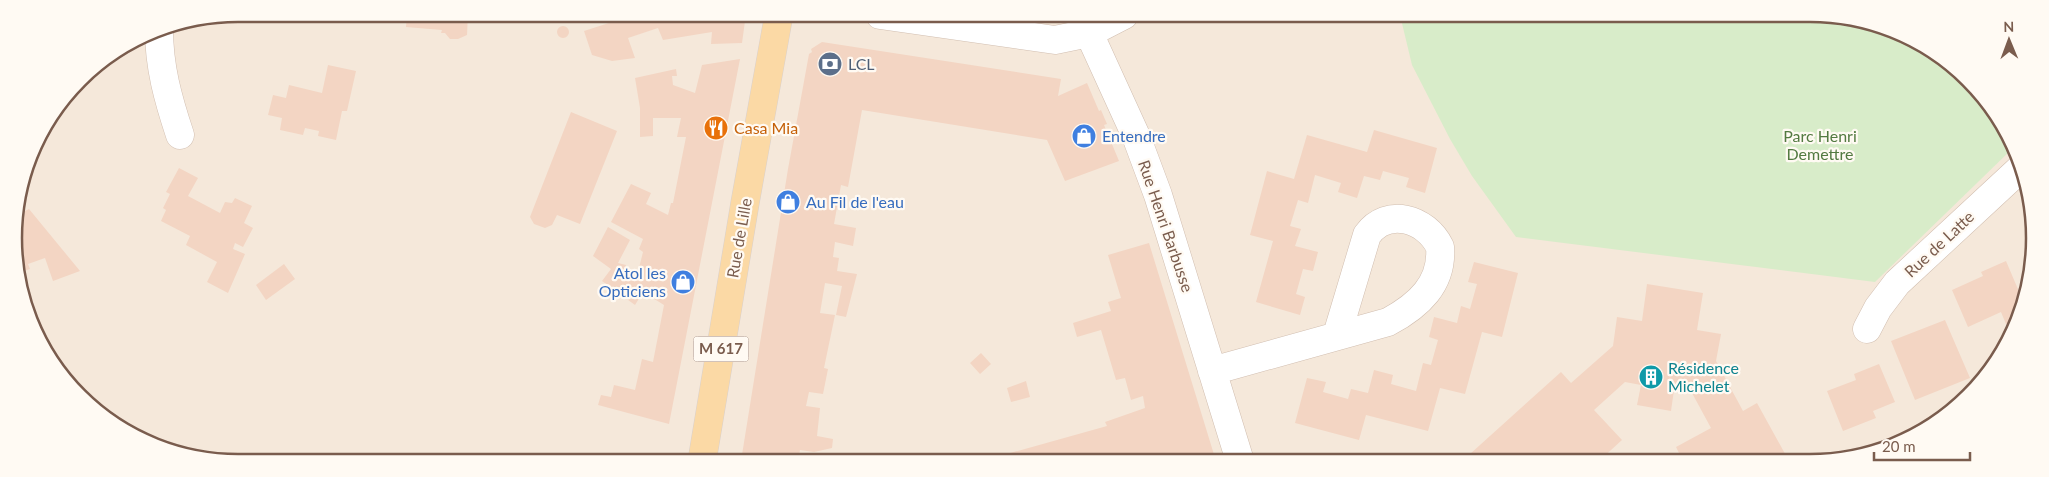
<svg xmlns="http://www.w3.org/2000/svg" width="2049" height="477" font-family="Lato,sans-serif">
<rect width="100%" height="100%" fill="#fdf6ec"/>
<path fill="#f5e8da" d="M239 14 1840 16 1923 44 1989 102 2028 181 2033 268 2012 338 1969 398 1910 440 1840 461H209L126 433 60 376 26 310 14 224 37 139 90 70 153 31Z"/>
<path fill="#d8ecc9" d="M1400 15 1840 16 1923 44 1989 102 2012 149 1875 282 1516 237 1472 176 1450 139 1412 65Z"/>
<path fill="#f3d5c3" d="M407 14H468L467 35 458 39H450L445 33H441L442 30 406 27Z
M637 14H746L742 43 711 44 712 32 663 40 658 28 628 38 635 58 612 61 592 55 584 31Z
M557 32a6 6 0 1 1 12 0a6 6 0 1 1-12 0Z
M822 42 1061 79 1058 96 1087 83 1099 111 1101 110 1107 124 1104 125 1119 161 1065 181 1047 140 862 110 848 187 841 185 834 224 856 228 853 246 835 242 833 257 839 258 837 271 857 274 846 317 836 315 842 286 825 283 820 313 835 315 824 368 828 369 823 394 809 392 806 406 820 408 817 436 833 439 832 448 814 452 800 450 798 461H741L788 169 809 54 812 52 811 49Z
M740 59 669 424 598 405 601 395 611 397 614 385 635 390 642 359 653 362 664 305 643 292 635 305 602 281 611 269 593 256 608 227 630 240 618 263 626 265 625 269 638 272 643 252 639 249 643 239 611 222 631 184 651 193 646 204 668 215 671 203H673L686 137H677L681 118H653V136L640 137V108L635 78 676 69 677 76H672L673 85 695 93 702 65Z
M328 65 356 71 347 111H342L336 140 318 136 319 131 305 128 303 135 280 130 282 118 268 115 273 95 286 98 289 85 322 93Z
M571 112 617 131 580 224 557 215 552 225 545 228 534 224 530 217Z
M1374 130 1437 148 1425 193 1406 187 1409 178 1383 171 1380 180 1364 176 1357 198 1338 192 1341 183 1315 175 1308 203 1298 200 1290 226 1301 229 1295 246 1318 252 1313 271 1303 269 1296 294 1305 297 1300 315 1256 302 1273 241 1250 235 1267 171 1294 179 1307 135 1367 152Z
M179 168 198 178 188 196 220 213 225 202 232 203 235 198 252 206 244 223 253 228 243 247 235 243 233 249 245 254 228 293 207 282 217 262 186 245 190 236 161 221 166 210 163 208 170 194 166 192Z
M29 209 80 271 53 281 45 258 28 264 30 269 21 272 14 224 17 215Z
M1149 243 1216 461H994L996 457 1107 426 1105 422 1145 408 1143 396 1131 400 1125 378 1116 380 1101 330 1077 337 1073 323 1111 311 1108 302 1121 298 1108 255Z
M2006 261 2023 301 2018 320 2006 324 2001 312 1968 327 1952 290 1983 276 1981 272Z
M1474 262 1518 273 1502 337 1482 332 1465 394 1440 388 1428 431 1366 415 1359 440 1295 423 1307 378 1326 382 1323 392 1348 399 1351 389 1368 393 1374 370 1393 375 1391 384 1416 391 1423 363 1431 365 1438 340 1429 337 1434 317 1457 323 1461 306 1470 309 1477 284 1468 282Z
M284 264 295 279 266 300 256 285Z
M1647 284 1703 293 1697 330 1721 334 1716 361 1743 411 1757 403 1789 461H1683L1676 447 1711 428 1692 393 1674 390 1671 411 1637 405 1641 385 1625 382 1594 410 1622 440 1599 461H1459L1468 453 1470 454 1561 372 1571 383 1613 346 1617 317 1642 321Z
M1945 320 1970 378 1915 400 1891 341Z
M981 353 991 364 980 374 970 363Z
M1879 364 1895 402 1873 411 1876 418 1843 431 1827 391 1856 380 1854 374Z
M1026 381 1030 397 1011 402 1007 388Z"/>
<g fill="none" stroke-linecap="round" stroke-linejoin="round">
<defs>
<path id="minor" d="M880 15 1055 40 1089 33 1124 15
M159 29C159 67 168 99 180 135
M1089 33 1136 136 1158 195 1240 461
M1867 329 1878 308 1897 283 2021 168
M1212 371 1388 322C1418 306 1443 284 1440 247 1426 218 1387 207 1367 235L1337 335"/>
<path id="major" d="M702 461 745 203 779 14"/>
</defs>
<use href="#minor" stroke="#d1beb0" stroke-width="29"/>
<use href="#major" stroke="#dad1cd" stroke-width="29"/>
<use href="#minor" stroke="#fff" stroke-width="28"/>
<use href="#major" stroke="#fbd9a5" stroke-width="28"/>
</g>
<defs>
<symbol id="bank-disc" viewBox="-11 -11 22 22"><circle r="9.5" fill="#5c6f8a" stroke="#fffaf3"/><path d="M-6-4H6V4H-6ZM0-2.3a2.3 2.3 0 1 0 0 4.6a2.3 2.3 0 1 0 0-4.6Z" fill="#fff"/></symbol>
<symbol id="restaurant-disc" viewBox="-11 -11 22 22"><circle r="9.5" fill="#e8710a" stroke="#fffaf3"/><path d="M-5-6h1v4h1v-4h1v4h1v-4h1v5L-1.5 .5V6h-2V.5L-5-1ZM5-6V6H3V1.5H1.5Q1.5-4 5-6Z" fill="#fff"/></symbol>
<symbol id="shop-disc" viewBox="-11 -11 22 22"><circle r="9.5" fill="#3f7fe0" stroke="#fffaf3"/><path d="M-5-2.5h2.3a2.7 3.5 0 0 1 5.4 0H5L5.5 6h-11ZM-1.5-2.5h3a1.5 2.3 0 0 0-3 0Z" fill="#fff"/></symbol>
<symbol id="building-disc" viewBox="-11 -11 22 22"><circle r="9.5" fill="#0f9aa8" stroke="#fffaf3"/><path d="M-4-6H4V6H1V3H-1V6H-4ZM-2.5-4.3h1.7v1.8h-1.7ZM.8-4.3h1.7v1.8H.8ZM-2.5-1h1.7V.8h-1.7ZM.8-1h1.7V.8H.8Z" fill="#fff"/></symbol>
</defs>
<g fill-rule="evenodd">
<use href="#bank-disc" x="816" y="50" width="28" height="28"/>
<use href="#restaurant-disc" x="702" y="114" width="28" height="28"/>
<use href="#shop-disc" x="1070" y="122" width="28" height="28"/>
<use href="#shop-disc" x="774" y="188" width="28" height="28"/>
<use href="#shop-disc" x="669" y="268" width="28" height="28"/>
<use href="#building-disc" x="1637" y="363" width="28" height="28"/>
</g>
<g text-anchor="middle" stroke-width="4.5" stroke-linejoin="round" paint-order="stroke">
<rect fill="#fffaf3" stroke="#a28b7f" stroke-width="1" x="693.5" y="336.5" width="55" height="25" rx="4"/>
<g font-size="15" font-weight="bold" fill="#7a5c4d">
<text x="721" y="354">M 617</text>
</g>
<g font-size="16" fill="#4e5e75" stroke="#fffaf3" text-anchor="start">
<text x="848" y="70">LCL</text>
</g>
<g font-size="16" fill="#c56008" stroke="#fffaf3" text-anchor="start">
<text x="734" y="134">Casa Mia</text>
</g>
<g font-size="16" fill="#366cbe" stroke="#fffaf3" text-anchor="start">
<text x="1102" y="142">Entendre</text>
<text x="806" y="208">Au Fil de l'eau</text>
<text x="666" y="279" text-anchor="end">Atol les<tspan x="666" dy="18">Opticiens</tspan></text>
</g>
<g font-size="16" fill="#537a41" stroke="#fffaf3">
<text x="1820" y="142">Parc Henri<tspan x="1820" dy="18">Demettre</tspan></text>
</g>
<g font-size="16" fill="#7a5c4d" stroke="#fffaf3">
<text transform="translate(1166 226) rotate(71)" y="6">Rue Henri Barbusse</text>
<text transform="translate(739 238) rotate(-80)" y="6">Rue de Lille</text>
<text transform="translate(1939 244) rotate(-43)" y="6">Rue de Latte</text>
</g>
<g font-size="16" fill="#0d838f" stroke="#fffaf3" text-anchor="start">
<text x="1668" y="374">Résidence<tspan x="1668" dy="18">Michelet</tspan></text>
</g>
</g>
<path d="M0 0H2049V477H0ZM238 22H1810A216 216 0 0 1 2026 238V238A216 216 0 0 1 1810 454H238A216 216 0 0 1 22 238V238A216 216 0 0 1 238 22Z" fill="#fffaf3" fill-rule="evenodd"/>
<path fill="none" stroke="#7a5c4d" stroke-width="2.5" d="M238 22H1810A216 216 0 0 1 2026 238V238A216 216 0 0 1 1810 454H238A216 216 0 0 1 22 238V238A216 216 0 0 1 238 22Z"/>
<g transform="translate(2009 40) rotate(359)" stroke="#fffaf3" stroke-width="4" paint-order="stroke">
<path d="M0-4L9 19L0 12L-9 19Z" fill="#7a5c4d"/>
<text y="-8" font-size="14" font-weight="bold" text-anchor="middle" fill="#7a5c4d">N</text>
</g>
<path d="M1874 452v8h96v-8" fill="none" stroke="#7a5c4d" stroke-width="2.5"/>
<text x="1882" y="452" font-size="15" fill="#7a5c4d" stroke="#fffaf3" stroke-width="4" paint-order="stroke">20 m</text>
</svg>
